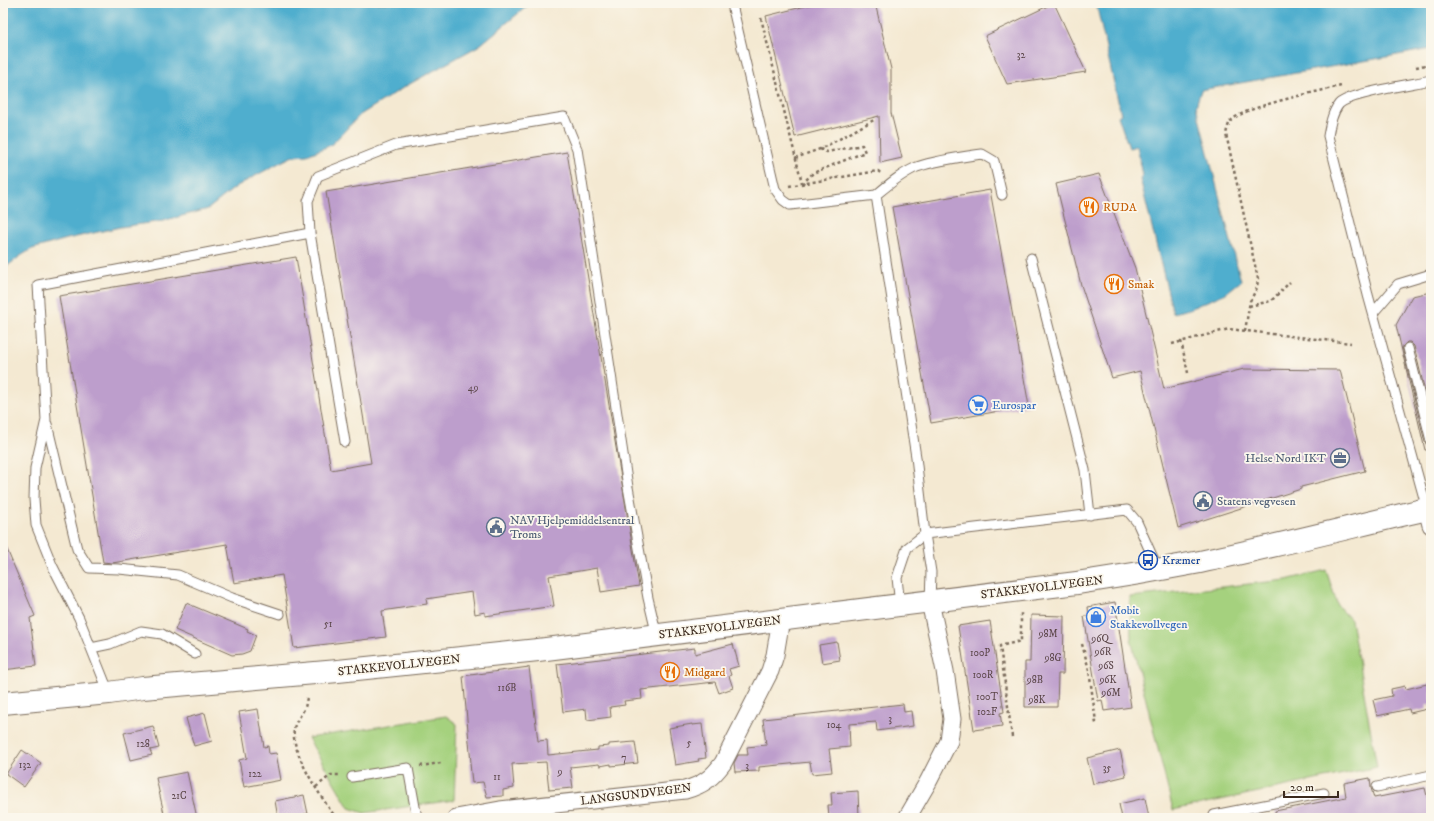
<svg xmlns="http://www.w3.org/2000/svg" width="1434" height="821" font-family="'IM FELL DW Pica',serif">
<rect width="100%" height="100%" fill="#fbf7ec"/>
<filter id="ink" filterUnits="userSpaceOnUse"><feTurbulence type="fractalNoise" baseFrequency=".025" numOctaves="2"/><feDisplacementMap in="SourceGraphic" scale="8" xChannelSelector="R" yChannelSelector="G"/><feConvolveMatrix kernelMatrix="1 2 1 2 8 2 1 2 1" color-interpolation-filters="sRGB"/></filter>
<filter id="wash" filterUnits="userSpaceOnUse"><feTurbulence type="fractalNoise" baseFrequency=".012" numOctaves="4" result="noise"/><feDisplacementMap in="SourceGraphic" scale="16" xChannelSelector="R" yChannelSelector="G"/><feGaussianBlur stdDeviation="0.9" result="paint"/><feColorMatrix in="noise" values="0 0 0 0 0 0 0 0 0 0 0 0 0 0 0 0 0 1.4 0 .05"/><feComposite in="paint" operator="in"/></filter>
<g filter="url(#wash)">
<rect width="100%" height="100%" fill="#f4e9d2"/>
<path fill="#a5d17e" stroke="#707e4e" d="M1326 570 1338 606 1351 620 1377 767 1173 810 1131 639 1130 597 1286 580Z
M446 716 457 724 454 800 364 813 349 808 308 738Z"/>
<path fill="#50aece" stroke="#466c76" d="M3 3H531L480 45 406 86 360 115 331 145 307 155 293 156 277 164 237 186 208 209 163 221 120 227 67 239 32 249 22 255 3 269Z
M1096 3H1431V49L1201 90 1196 106 1241 281 1226 293 1189 309 1173 313 1140 178 1143 175 1137 146 1129 148 1118 116 1121 114Z"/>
<g id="blocks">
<path fill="#bd9ecc" d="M818 3H875L891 69V113L902 158 880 163 879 116 795 137 766 16Z
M1054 3 1086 72 1007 84 985 36Z
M567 152 639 586 601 592 597 568 549 576 554 606 485 616V612L475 614 472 592 426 599 427 604 382 611 386 637 294 648 282 575 234 583 227 544 112 563 103 562 59 296 296 257 331 470 371 463 326 192Z
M1099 174 1135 268 1164 389 1244 369 1340 370 1365 471 1301 487V489L1178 528 1140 371 1112 378 1081 285 1056 184Z
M990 190 1029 406 931 423 892 207Z
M1431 292V416L1414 346 1410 342H1407L1402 347 1425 442 1427 445 1431 447V450H1425L1396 325 1412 296Z
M3 540 35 616 30 618 36 666 3 670Z
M1115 602 1131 707 1104 711 1102 700 1098 701 1084 616H1089L1088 607Z
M186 603 248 629 247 631 256 635 250 651 242 654 232 655 175 630Z
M1031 615 1064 616 1063 674H1058L1057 707H1025V662H1030Z
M990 621 1004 712 1000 713 1002 726 974 730 958 626Z
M837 642 840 660 822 663 819 645Z
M733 644 739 666 729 669 731 675 729 676 733 688 719 693 715 682 641 690 642 699 624 701 625 705 610 707 611 717 587 720 586 709 563 712 557 664 695 648V654Z
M529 667 538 741 547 740 548 755 598 750V747L609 746V744L635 742 638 763 611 766V764L600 766 599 764 570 767 573 788 549 790 546 762 512 764 514 788 503 790V796L487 797 483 782 472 783 470 763H471L463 676Z
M1431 683V704L1426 705 1427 709 1410 713 1409 709 1377 716 1373 700 1392 696 1391 689 1405 686 1406 689Z
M903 704 904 712 911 711 913 726 877 731 876 722 849 724 850 747 829 749 832 772 812 774 810 762 759 767V771L735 772 734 763 738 755H748L747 747 766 745 763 719Z
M258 709 264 747 268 746 269 754 276 753 281 780 244 787 239 760 247 758 239 712Z
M205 713 212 741 194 746 186 718Z
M692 724V725L702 724 706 758 698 759 699 761 675 765 669 728Z
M153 726 159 748 150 750 152 755 131 760 124 733Z
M22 750 41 763 24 787 6 774Z
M1120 750 1126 776 1093 784 1087 758Z
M187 772 197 818H165L156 778Z
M1370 778 1371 788 1374 798 1425 788 1428 800 1431 799V816L1420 818H1276L1275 811 1346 797 1344 783Z
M858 791 859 818H829L828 805H832L831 793Z
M304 795 308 814H304L305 818H278L275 801Z
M1145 798 1149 818H1122L1119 804Z"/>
</g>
</g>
<g filter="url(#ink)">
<use href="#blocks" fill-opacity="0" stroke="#7c6d5d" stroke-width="1"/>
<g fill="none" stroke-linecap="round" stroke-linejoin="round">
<defs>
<path id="service" d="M734 3 733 9 775 189 783 200 790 205 876 195 916 457 925 534 931 572 930 602
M876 195C888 185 902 173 917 167 938 160 961 157 982 154L994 161 1002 195
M310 233 345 442
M1031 258 1085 470 1090 515
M1373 313 1398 284 1431 274
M1408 348 1431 441
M47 424 77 549 89 568 119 569 178 575 232 598 280 614
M1427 509 1368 295 1328 136C1330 125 1332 113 1339 104 1350 93 1413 84 1431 80
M900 605 897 578 907 548 925 534 1127 510 1137 522 1158 569
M91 648 110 644 141 631 162 634 195 654
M109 693 79 618 52 565 36 525 34 499 35 468 46 420 38 285 310 233 308 201 318 176 396 145 564 117 577 149 628 487 648 598 657 636
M352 777 408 768 417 818
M1377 787 1431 775
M1214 815 1324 793"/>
<path id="minor" d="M1427 509 1431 525
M456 818 500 810 685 790C703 785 712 778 723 763L770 671 775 655 781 619
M907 818 928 782 949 741 952 719 945 671 930 602"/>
<path id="tertiary" d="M3 703 109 693 143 688 338 671 538 650 1077 583C1118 577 1159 570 1200 562 1277 546 1354 526 1431 508"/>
</defs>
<use href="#service" stroke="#7c6d5d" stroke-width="11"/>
<use href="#minor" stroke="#7c6d5d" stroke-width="19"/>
<use href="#tertiary" stroke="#7c6d5d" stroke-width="24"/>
<path stroke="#7c6d5d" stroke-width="2.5" stroke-dasharray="3 3" stroke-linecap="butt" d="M761 18 802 183
M1416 67 1431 64
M795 158 820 149
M802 184 813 173 865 152 862 145 827 152 820 149C839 140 856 129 874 120V117
M789 186 878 171 882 174
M1249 306 1271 301 1290 282
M1245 331 1250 301 1257 288 1258 279 1226 134C1227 130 1228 125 1230 122 1240 107 1321 91 1341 86
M1181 341 1188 373
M1172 344 1229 329 1351 343
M1082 644 1089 670 1096 722 1093 723
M307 698C306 701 306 705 305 707 302 715 295 721 294 729 290 752 323 800 336 818
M1012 737 1000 646 1021 641V612
M420 766 441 763
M316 787 331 775H339"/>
<use href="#service" stroke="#fff" stroke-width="9"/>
<use href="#minor" stroke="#fff" stroke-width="17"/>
<use href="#tertiary" stroke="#fff" stroke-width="22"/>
</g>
</g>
<defs>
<symbol id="restaurant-ring" viewBox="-11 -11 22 22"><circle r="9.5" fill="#fbf7ec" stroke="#e8710a" stroke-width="1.5"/><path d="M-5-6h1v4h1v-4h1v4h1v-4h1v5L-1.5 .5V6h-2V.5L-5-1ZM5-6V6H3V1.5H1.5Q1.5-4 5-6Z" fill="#e8710a"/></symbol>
<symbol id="supermarket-ring" viewBox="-11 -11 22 22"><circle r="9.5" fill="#fbf7ec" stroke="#3f7fe0" stroke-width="1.5"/><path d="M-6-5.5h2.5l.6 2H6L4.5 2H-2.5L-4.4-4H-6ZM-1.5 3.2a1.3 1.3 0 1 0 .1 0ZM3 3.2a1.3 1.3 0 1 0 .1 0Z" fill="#3f7fe0"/></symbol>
<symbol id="office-ring" viewBox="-11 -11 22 22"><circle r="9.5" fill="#fbf7ec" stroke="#5c6f8a" stroke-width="1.5"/><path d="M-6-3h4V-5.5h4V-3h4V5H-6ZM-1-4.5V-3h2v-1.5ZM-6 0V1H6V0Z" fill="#5c6f8a"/></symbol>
<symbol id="civic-ring" viewBox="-11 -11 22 22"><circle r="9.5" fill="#fbf7ec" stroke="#5c6f8a" stroke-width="1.5"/><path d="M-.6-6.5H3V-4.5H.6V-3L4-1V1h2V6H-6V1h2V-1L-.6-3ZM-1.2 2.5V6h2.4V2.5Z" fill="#5c6f8a"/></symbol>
<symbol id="bus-ring" viewBox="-11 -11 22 22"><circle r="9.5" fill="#fbf7ec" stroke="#1a4fb4" stroke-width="1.5"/><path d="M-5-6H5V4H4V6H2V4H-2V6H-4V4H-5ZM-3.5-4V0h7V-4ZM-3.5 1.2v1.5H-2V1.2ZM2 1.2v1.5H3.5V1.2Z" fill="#1a4fb4"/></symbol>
<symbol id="shop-ring" viewBox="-11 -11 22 22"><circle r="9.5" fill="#fbf7ec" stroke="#3f7fe0" stroke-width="1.5"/><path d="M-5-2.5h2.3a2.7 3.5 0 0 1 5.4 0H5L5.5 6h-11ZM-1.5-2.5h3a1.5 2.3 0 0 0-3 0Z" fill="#3f7fe0"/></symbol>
</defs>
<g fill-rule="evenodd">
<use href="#restaurant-ring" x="1078" y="196" width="22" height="22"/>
<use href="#restaurant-ring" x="1103" y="273" width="22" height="22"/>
<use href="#supermarket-ring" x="967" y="394" width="22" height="22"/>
<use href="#office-ring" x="1329" y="447" width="22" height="22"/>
<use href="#civic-ring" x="1192" y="490" width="22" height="22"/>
<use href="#civic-ring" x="485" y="516" width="22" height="22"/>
<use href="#bus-ring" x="1137" y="549" width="22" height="22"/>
<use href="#shop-ring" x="1085" y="606" width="22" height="22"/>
<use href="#restaurant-ring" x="659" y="661" width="22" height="22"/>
</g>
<g text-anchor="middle" stroke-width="3.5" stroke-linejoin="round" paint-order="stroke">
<g font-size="10" fill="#5c474a">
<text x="1021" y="58">32</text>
<text x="473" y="391">49</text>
<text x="328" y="627">51</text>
<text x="1048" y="637">98M</text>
<text x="1100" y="642">96Q</text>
<text x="1103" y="655">96R</text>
<text x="980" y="656">100P</text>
<text x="1053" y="661">98G</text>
<text x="1106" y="669">96S</text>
<text x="983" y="678">100R</text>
<text x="1035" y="683">98B</text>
<text x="1108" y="683">96K</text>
<text x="507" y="691">116B</text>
<text x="1111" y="696">96M</text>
<text x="987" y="700">100T</text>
<text x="1037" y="703">98K</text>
<text x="987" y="715">102F</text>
<text x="890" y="722">3</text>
<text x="834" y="728">104</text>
<text x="689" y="746">5</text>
<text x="143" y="747">128</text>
<text x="624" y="761">7</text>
<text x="25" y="768">132</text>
<text x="747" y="769">3</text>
<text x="1107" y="771">35</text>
<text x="560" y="775">9</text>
<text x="255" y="777">122</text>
<text x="497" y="780">11</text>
<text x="179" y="799">21C</text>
</g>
<g font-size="12" fill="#c56008" stroke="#fbf7ec" text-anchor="start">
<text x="1103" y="211">RUDA</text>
<text x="1128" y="288">Smak</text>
<text x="684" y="676">Midgard</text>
</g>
<g font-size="12" fill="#366cbe" stroke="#fbf7ec" text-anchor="start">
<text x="992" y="409">Eurospar</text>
<text x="1110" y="614">Mobit<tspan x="1110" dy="14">Stakkevollvegen</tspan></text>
</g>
<g font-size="12" fill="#4e5e75" stroke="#fbf7ec" text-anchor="start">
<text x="1326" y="462" text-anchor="end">Helse Nord IKT</text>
<text x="1217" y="505">Statens vegvesen</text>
<text x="510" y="524">NAV Hjelpemiddelsentral<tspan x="510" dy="14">Troms</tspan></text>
</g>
<g font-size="12" fill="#164399" stroke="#fbf7ec" text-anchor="start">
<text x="1162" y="564">Kræmer</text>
</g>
<g font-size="12" fill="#3b2a1e" stroke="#fbf7ec">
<text transform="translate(1042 587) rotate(-7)" y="4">STAKKEVOLLVEGEN</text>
<text transform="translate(720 627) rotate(-7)" y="4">STAKKEVOLLVEGEN</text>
<text transform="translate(399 665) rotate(-6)" y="4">STAKKEVOLLVEGEN</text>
<text transform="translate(636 794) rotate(-7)" y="4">LANGSUNDVEGEN</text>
</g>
</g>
<rect width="1434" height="821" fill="none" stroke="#fbf7ec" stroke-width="16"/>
<path d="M1284 791v6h54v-6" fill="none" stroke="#3b2a1e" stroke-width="2"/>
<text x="1290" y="791" font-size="12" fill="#3b2a1e" stroke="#fbf7ec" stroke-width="3" paint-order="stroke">20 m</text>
</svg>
